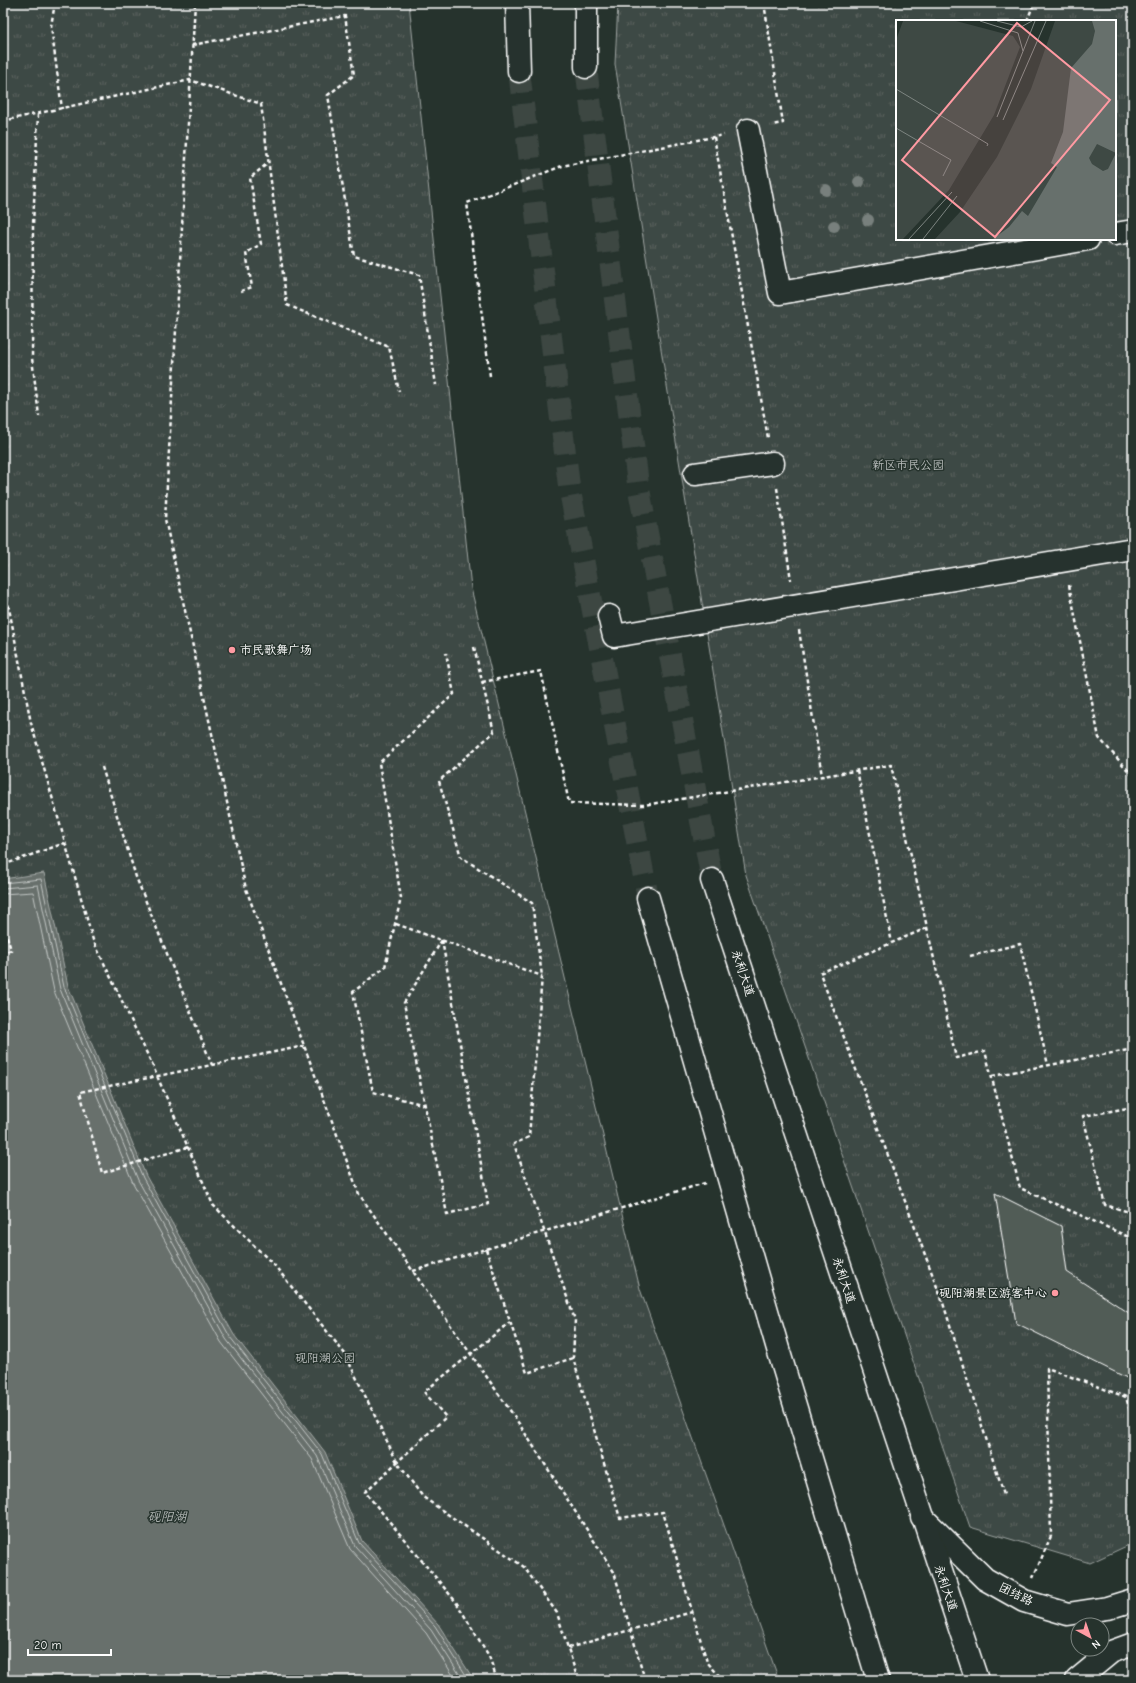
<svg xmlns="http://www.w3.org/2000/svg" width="1136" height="1683" font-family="'Comic Neue','LXGW WenKai TC',sans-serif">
<defs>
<pattern id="grass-tufts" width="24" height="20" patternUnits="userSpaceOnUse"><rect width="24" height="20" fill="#3e4944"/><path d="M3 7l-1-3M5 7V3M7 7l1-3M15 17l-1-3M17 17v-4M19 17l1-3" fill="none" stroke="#5b6460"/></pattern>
</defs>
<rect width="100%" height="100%" fill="#26332d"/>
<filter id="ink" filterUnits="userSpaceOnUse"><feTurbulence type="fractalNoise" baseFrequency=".025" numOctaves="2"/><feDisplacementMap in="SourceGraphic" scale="8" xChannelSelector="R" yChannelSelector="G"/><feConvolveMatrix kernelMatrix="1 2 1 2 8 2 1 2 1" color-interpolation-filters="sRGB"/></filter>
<g filter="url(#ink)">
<path fill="url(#grass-tufts)" stroke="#9ea4a2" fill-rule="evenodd" d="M3 3H409L471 588 640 1289 779 1680H3Z
M618 3H1133V1543L1090 1563 970 1527 746 875 615 64ZM897 21H1115V239H897Z"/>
<path fill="#67706c" stroke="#a4a9a7" d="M44 873 68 986 146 1176 234 1335 325 1452 362 1541 438 1624 474 1680H3V879Z"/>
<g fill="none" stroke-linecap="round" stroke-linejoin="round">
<path stroke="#c2c6c4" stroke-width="1" d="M3 883 41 879 64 987 143 1178 230 1337 322 1454 359 1543 435 1626 469 1680
M3 888 38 885 60 989 138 1180 226 1339 317 1456 355 1546 431 1630 463 1680
M3 894 33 892 54 991 133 1183 221 1342 312 1459 350 1549 426 1633 456 1680"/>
</g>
<path fill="#515c57" stroke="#fff" d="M995 1193 1061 1226 1067 1272 1132 1315 1133 1381 1016 1323Z"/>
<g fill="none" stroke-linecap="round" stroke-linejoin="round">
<path stroke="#3c4742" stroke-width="22" stroke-dasharray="22 11" stroke-linecap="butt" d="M586 67 638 484 712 880
M519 71 569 486 648 898"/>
<defs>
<path id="street" d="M748 130 780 293 1088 239
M1115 234 1133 231
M695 474 773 463
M609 616 614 636 1133 549"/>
<path id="secondary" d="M922 1517 985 1579 1024 1601 1068 1614 1107 1608 1133 1600
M1077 1680 1111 1652 1133 1644"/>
<path id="primary" d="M517 3 519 71
M586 67V3
M712 880 977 1680
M648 898 778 1349 878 1680"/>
</defs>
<use href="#street" stroke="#fff" stroke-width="25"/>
<use href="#secondary" stroke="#fff" stroke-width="25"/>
<use href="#primary" stroke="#fff" stroke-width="25"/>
<path stroke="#fff" stroke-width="2.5" stroke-dasharray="4 3" stroke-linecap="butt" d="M55 3 51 26 62 109
M195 3 165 519 246 889 359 1194 514 1416 614 1572 645 1680
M764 3 783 123 772 125
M1027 21 1034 3
M192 45 345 16 354 75 328 95 354 256 419 275 436 385
M38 114 33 225 32 358 39 416
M3 121 190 80 261 104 287 305 389 347 399 391
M714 137 768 438
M241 291 252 287 246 253 261 244 250 178 268 163
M490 376 467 203 562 166 724 135
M777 488 791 580
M3 577 31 723 93 940 151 1062 213 1205 275 1266 345 1354 397 1462 423 1497 524 1567 557 1613 578 1680
M1069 585 1099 738 1133 776
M799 630 822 776
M474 647 494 732 439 781 461 857 532 903 542 976 529 1137 514 1144 575 1320 573 1358 620 1518 663 1512 707 1662 723 1680
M482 682 541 671 569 803 644 805 891 765 956 1058 985 1051 1020 1188 1131 1238 1133 1254
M102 767 136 877 212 1065
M857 770 892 943
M3 865 65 843
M3 923 11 950 3 953
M396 924 542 976
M927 928 820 973 943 1303 1004 1495
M442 940 488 1204 447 1214 404 1003Z
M970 956 1020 944 1048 1065
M992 1076 1133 1049
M425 1105 373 1092 353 992 385 967 401 898 379 763 454 694 446 653
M1133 1107 1083 1116 1105 1205 1133 1213
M188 1147 102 1173 80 1092 304 1046
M486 1249 527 1373 573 1358
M413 1271 705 1183
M1033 1578 1051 1536 1047 1368 1126 1397 1133 1422
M568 1648 692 1612
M497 1680 489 1656 456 1602 365 1492 446 1417 424 1392 510 1322"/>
<use href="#street" stroke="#26332d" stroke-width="22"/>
<use href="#secondary" stroke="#26332d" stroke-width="22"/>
<use href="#primary" stroke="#26332d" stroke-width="22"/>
</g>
<g fill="#78807d">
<circle cx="859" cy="182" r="6"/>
<circle cx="826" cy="190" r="6"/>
<circle cx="868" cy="220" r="6"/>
<circle cx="834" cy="226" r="6"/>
</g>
</g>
<g fill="#ff9aa2" stroke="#26332d" stroke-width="1.5">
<circle cx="232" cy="650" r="4"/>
<circle cx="1055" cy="1293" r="4"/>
</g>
<g text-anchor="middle" stroke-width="3" stroke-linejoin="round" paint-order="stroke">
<g font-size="12" fill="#bbbfbe" stroke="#26332d">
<text x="908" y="469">新区市民公园</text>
<text x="325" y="1362">砚阳湖公园</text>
</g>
<g font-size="12" fill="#fff" stroke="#26332d" text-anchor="start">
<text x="240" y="654">市民歌舞广场</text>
<text x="1047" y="1297" text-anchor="end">砚阳湖景区游客中心</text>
</g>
<g font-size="12" fill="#fff" stroke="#26332d">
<text transform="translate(743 973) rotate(72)" y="4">永利大道</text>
<text transform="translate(844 1280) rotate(72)" y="4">永利大道</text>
<text transform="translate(946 1588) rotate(71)" y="4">永利大道</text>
<text transform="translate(1016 1594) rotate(26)" y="4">团结路</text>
</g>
<g font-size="13" font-style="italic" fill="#b3b8b6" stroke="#26332d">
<text x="167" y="1521">砚阳湖</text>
</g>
</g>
<g transform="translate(896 20)">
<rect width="220" height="220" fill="#26332d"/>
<path d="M7 1H60L117 16 124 27 98 95 53 170 7 219H0V20ZM159 1H220V219H39L64 192 101 137 135 69Z" fill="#3e4944"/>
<path d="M196 1H220V219H97L113 207 126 191 132 196 161 147 155 143 167 112 175 48 196 24 199 11ZM201 124 220 133 212 149 207 151 196 144 193 138Z" fill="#67706c" fill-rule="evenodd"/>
<path fill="none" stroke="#7d8581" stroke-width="1" d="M84 1 122 13 127 31M101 1 125 7 136 1M0 69 92 124 91 126M101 97 139 1M107 100 150 1M0 108 55 140 47 156M13 219 56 172M27 219 61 176"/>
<path fill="#ff9aa2" fill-opacity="0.15" stroke="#ff9aa2" stroke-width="2" d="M121 3 214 80 99 217 6 140Z"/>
<rect width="220" height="220" fill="none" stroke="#fff" stroke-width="2"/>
</g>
<rect width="1136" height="1683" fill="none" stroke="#26332d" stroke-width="16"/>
<rect x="8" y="8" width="1120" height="1667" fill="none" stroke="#fff" stroke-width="1.5" filter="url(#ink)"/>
<g transform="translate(1090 1637) rotate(140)"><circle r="19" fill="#26332d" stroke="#7d8581"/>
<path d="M0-3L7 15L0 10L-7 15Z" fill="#ff9aa2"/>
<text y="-6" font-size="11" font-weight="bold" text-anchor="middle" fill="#ffffff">N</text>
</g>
<path d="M28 1649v6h83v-6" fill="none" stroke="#ffffff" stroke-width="2"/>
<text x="34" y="1649" font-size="12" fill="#ffffff" stroke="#26332d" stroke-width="3" paint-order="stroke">20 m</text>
</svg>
